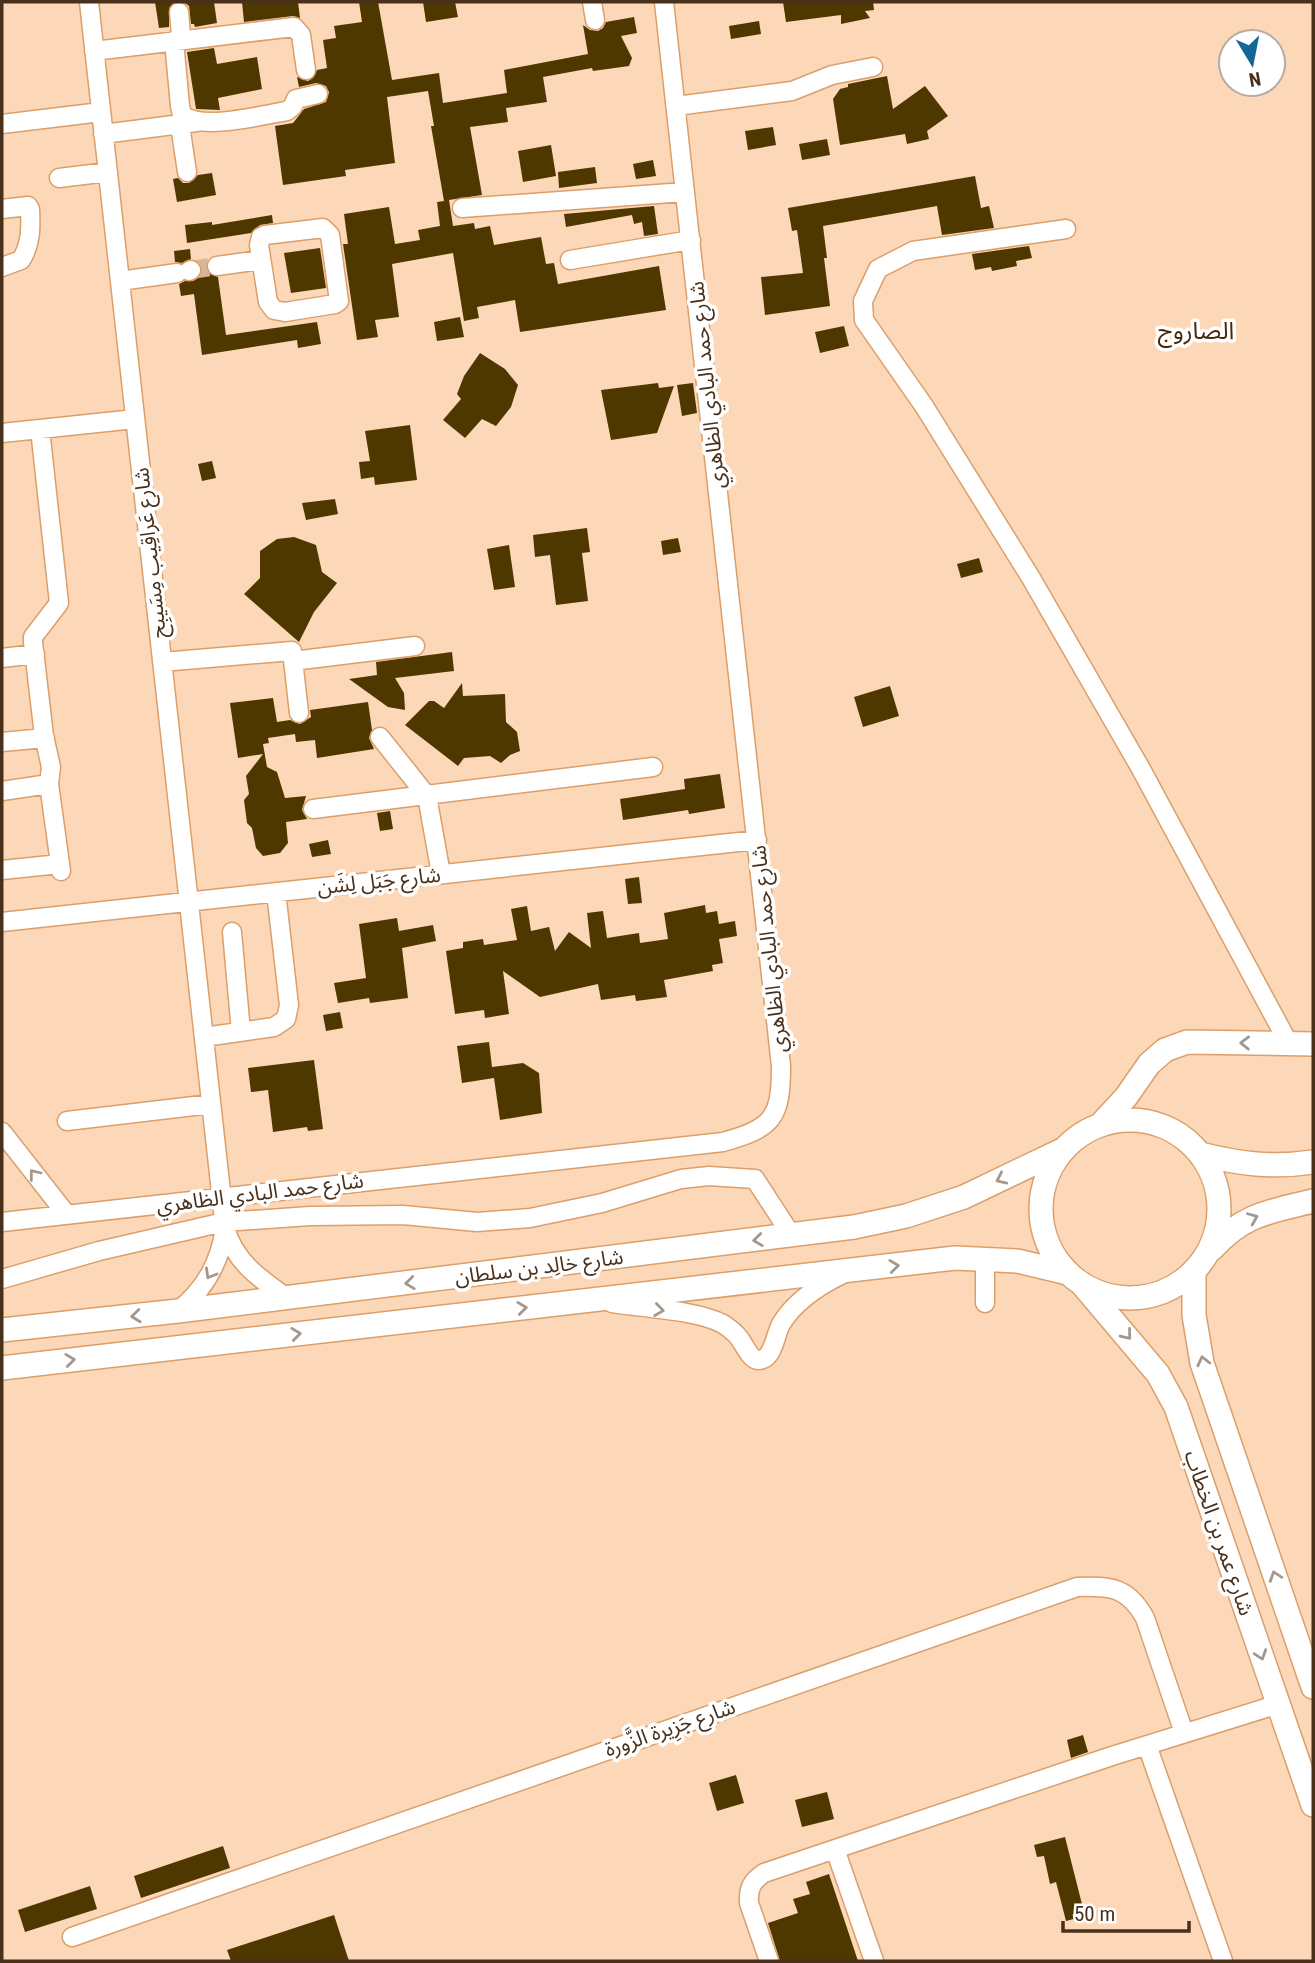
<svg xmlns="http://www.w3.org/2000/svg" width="1315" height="1963" font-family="'Roboto Condensed','Noto Sans Arabic',sans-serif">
<rect width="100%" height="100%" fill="#fdd8b8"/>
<path fill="#4f3700" d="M155 2H175L169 8V27L159 28Z
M184 2H214L217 23 195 27 194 24H191L189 6Z
M242 2H298L300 18 293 16 244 22Z
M359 2H378L392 80 439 73 443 103 507 93 504 70 588 54 583 25 590 30 598 31 603 28 606 22 634 17 637 33 621 36 632 58 629 66 593 71 592 68 543 77 547 102 506 108 508 122 470 127 482 195 449 200 453 226 474 223 475 229 490 226 494 245 541 237 546 264 554 263 558 284 659 266 666 310 520 332 515 300 477 307 479 318 464 321 453 253 392 264 399 317 375 320 378 337 357 340 343 244H348L344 214 389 207 395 244 420 240 418 230 440 226 437 202 444 201 431 126H434L428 91 387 97 395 163 345 170 346 176 283 185 275 126 293 123 304 109 326 102 329 92 326 86 316 83 299 87 297 77 308 81 313 78 317 70 327 68 323 40 336 38 334 26 362 22Z
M423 2H455L458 17 426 22Z
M783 2H873L874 10 865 11 870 18 841 24V15L786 22Z
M759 21 761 34 731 39 729 26Z
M214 48 217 64 257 57 262 89 218 98 220 110 196 109 187 52Z
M887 76 893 109 925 86 948 116 927 131 929 139 907 144 905 134 840 145 833 99 840 89 848 87V84Z
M773 127 776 145 748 150 745 131Z
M827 139 830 155 802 160 799 144Z
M551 145 556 176 523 182 518 151Z
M653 160 656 176 636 179 633 164Z
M595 167 597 183 559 188 558 172Z
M212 173 216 195 177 202 173 179 178 178 183 183H189L198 175Z
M975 176 981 208 989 206 994 228 942 235 937 206 823 226 827 258H824L830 306 765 315 761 277 803 273 797 230 792 231 788 208Z
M654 206 658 234 644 236 642 222 634 224 632 215 566 227 564 214Z
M272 215 273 223 260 225 251 233 187 243 185 225 212 222V225Z
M1029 246 1032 258 1016 261 1017 266 992 271 991 267 975 270 972 254Z
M320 248 326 288 291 293 284 253Z
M190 249 191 259 182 263 175 262 174 251Z
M201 264H206L208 273 218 277 226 335 317 322 321 344 298 348 297 340 202 355 194 294 181 296 179 284 185 281H193L200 277 202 271Z
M460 317 464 337 437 341 434 322Z
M844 326 849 346 820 353 815 332Z
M480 353 505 369 518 385 511 407 496 426 482 419 465 438 443 420 461 399 457 394 464 376Z
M658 383 659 388 674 386 657 433 611 440 601 390Z
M693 383 697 413 682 416 677 385Z
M410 425 417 480 375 485 374 477 361 479 359 462 370 461 365 431Z
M212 461 216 478 202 481 198 464Z
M335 499 338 514 306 520 302 503Z
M587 528 590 552 582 553 588 601 556 605 550 555 535 557 533 535Z
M294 537 316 545 322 572 337 583 314 612 299 642 244 594 260 578V551L277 539Z
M678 538 681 552 663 555 661 541Z
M509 545 515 587 494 590 487 549Z
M979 558 983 572 961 578 957 564Z
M452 652 454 671 395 678 404 693 405 710 388 707 349 679 377 675 376 662Z
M462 683 463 696 505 694 506 722 517 732 520 751 510 755 501 763 490 756 464 758 458 766 405 725 429 701H434L444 708Z
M890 686 899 716 863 727 854 697Z
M273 698 277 722 290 720 300 724 311 717 310 710 368 702 372 730 369 738 374 749 317 758 315 740 296 742 295 734 268 738 269 743 263 744 267 767 277 772 285 798 306 796 302 810 307 819 286 822 288 843 280 853 263 856 256 848 252 828 247 823 244 800 249 794 246 776 263 754 238 758 230 703Z
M720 774 725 808 689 814 688 810 623 820 620 799 685 789 684 779Z
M390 811 393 829 380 831 377 813Z
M328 840 331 854 312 857 309 844Z
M639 877 642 903 628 904 625 879Z
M705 905 706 913 717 911 719 924 735 921 737 936 719 939 723 963 712 965 713 971 664 980 667 997 636 1001 635 995 601 1000 598 984 540 997 503 971 509 1014 485 1018 484 1010 455 1014 446 951 463 948V942L483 939 484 945 517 940 511 909 527 906 531 931 549 927 555 951 569 932 591 948 587 913 603 911 607 938 639 933 640 943 668 939 664 913Z
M397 918 399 931 433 925 436 941 402 948 408 998 370 1003 369 998 338 1003 334 983 366 978 359 924Z
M340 1012 343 1028 326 1031 323 1015Z
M489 1042 492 1067 523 1063 539 1073 542 1113 500 1120 494 1078 462 1083 457 1046Z
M314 1060 323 1129 308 1131 307 1127 273 1132 268 1090 251 1092 248 1068Z
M1083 1735 1088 1752 1071 1758 1067 1740Z
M736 1775 744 1803 717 1811 709 1783Z
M827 1792 834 1819 802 1827 795 1800Z
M1065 1837 1085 1916 1066 1921 1056 1882 1050 1884 1044 1856 1037 1857 1034 1845Z
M223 1846 230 1868 141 1898 134 1876Z
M829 1874 858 1961H780L768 1923 798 1913 793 1899 810 1894 806 1882Z
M90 1886 97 1909 25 1932 18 1910Z
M334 1915 349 1961H231L227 1950Z"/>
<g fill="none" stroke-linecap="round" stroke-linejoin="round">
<path stroke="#d9b699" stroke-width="18" stroke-dasharray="18 9" stroke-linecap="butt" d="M191 270 217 266"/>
<defs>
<path id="minor" d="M89 2 225 1228C235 1262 259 1278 287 1298
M592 2 595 20
M179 12 181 36 174 41 180 106 182 115C204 131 261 115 287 111L293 106 296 99 318 94
M94 51 294 27 301 35 306 70
M676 106 792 91 832 75 873 67
M2 124 101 112
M180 125 187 172
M103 134 197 122
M59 178 108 172
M462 208 685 192
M2 209 28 206 30 209C31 228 31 244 21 260L2 267
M323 228 330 235 339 301 335 304 285 312 274 310 268 302 259 245 261 237 265 235Z
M1066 229 913 251 878 269 863 301 864 320 924 406 1031 578 1141 769 1289 1044
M570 260 691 240
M217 266 261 260
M189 271 191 270
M120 281 177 273
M40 429 59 603 33 637V642L44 736 51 767 49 784 61 871
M2 433 135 419
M2 658 35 654
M293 661 415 646
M162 662 292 651 299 713
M380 737 427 796 441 874
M2 742 45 738
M2 791 49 784
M313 809 653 767
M2 870 60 864
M2 922 757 840
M232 932 241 1032
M204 1037 274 1027 286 1019 289 1005 276 892
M67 1121 211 1104
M2 1132 67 1215
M2 1222 723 1142C773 1128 781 1118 781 1066L664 2
M985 1258V1303
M2 1279 99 1251 224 1222 310 1216 403 1215 477 1222 530 1218 602 1203 681 1179 709 1176 755 1179 792 1236
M612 1303C643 1308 697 1310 723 1324 729 1328 735 1332 739 1338 746 1346 751 1366 765 1358 774 1352 776 1333 781 1324 795 1301 820 1285 843 1274
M178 1311C205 1289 220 1263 225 1228
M1147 1745 1223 1961
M835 1849 874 1961
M72 1937 1077 1587C1111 1586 1128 1587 1145 1618L1184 1733
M769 1961 749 1903C748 1888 752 1881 764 1873L1112 1756 1279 1704"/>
<path id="major" d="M1041 1209a89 89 0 1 1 178 0a89 89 0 1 1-178 0Z
M1100 1125 1126 1097 1149 1064 1165 1050 1187 1042 1313 1044
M1200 1154C1240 1164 1272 1168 1313 1162
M1212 1249C1244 1214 1268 1212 1313 1201
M1194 1271V1315L1202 1363 1313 1687
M1082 1284 1158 1374 1176 1407 1313 1805
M2 1330 178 1311 854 1227 906 1216 964 1197 1062 1150
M2 1368 955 1258 1017 1261 1068 1273"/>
</defs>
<use href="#minor" stroke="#da9f6b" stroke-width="21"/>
<use href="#major" stroke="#da9f6b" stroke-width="26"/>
<use href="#minor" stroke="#fff" stroke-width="18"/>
<use href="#major" stroke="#fff" stroke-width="23"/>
</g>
<defs><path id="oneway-chevron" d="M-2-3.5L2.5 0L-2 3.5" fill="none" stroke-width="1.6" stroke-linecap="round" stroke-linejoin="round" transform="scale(1.75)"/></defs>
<g stroke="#a4988d">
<use href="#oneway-chevron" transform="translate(1245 1043) rotate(-179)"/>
<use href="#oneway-chevron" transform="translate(34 1174) rotate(-128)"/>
<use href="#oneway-chevron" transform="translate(1001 1179) rotate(155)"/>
<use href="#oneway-chevron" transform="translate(1253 1218) rotate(-23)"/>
<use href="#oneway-chevron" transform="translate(758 1240) rotate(173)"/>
<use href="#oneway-chevron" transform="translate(894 1266) rotate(-7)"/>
<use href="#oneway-chevron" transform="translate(210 1274) rotate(120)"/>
<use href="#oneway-chevron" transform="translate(410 1283) rotate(173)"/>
<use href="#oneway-chevron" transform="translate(522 1308) rotate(-7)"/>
<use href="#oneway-chevron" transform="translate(659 1310) rotate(8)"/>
<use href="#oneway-chevron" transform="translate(136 1316) rotate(174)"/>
<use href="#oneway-chevron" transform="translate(296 1334) rotate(-7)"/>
<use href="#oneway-chevron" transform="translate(1127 1335) rotate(51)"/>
<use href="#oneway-chevron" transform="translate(70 1360) rotate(-7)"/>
<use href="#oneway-chevron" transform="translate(1203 1361) rotate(-103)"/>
<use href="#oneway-chevron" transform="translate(1275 1576) rotate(-109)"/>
<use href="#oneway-chevron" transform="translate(1261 1655) rotate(71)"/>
</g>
<g text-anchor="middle" stroke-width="7" stroke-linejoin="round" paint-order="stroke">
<g font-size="21" fill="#48301b" stroke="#fff">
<text transform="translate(707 385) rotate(-96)" y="7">شارع حمد البادي الظاهري</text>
<text transform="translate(150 553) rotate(-96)" y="7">شارع عَراقِيب مِسَيبِح</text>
<text transform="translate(379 881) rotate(-6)" y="7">شارع جَبَل لِشَن</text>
<text transform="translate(769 949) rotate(-96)" y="7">شارع حمد البادي الظاهري</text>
<text transform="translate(260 1193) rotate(-7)" y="7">شارع حمد البادي الظاهري</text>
<text transform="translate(539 1267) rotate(-7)" y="7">شارع خالِد بن سلطان</text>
<text transform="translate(1219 1533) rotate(71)" y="7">شارع عمر بن الخطاب</text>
<text transform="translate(670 1728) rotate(-19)" y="7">شارع جَزِيرة الزَّورة</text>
</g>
<g font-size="24" fill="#44280c" stroke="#fff">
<text x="1196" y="339">الصاروج</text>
</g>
</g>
<rect width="1315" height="1963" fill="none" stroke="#48301b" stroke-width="7"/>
<g transform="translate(1252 63) rotate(170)"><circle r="33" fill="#ffffff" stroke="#b6aca4" stroke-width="2"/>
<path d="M0-5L12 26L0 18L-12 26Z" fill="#146697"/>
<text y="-10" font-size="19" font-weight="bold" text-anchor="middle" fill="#48301b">N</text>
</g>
<path d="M1063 1921v10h126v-10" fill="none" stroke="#48301b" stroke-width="3.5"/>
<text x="1074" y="1921" font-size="21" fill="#48301b" stroke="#ffffff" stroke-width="5" paint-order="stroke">50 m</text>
</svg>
